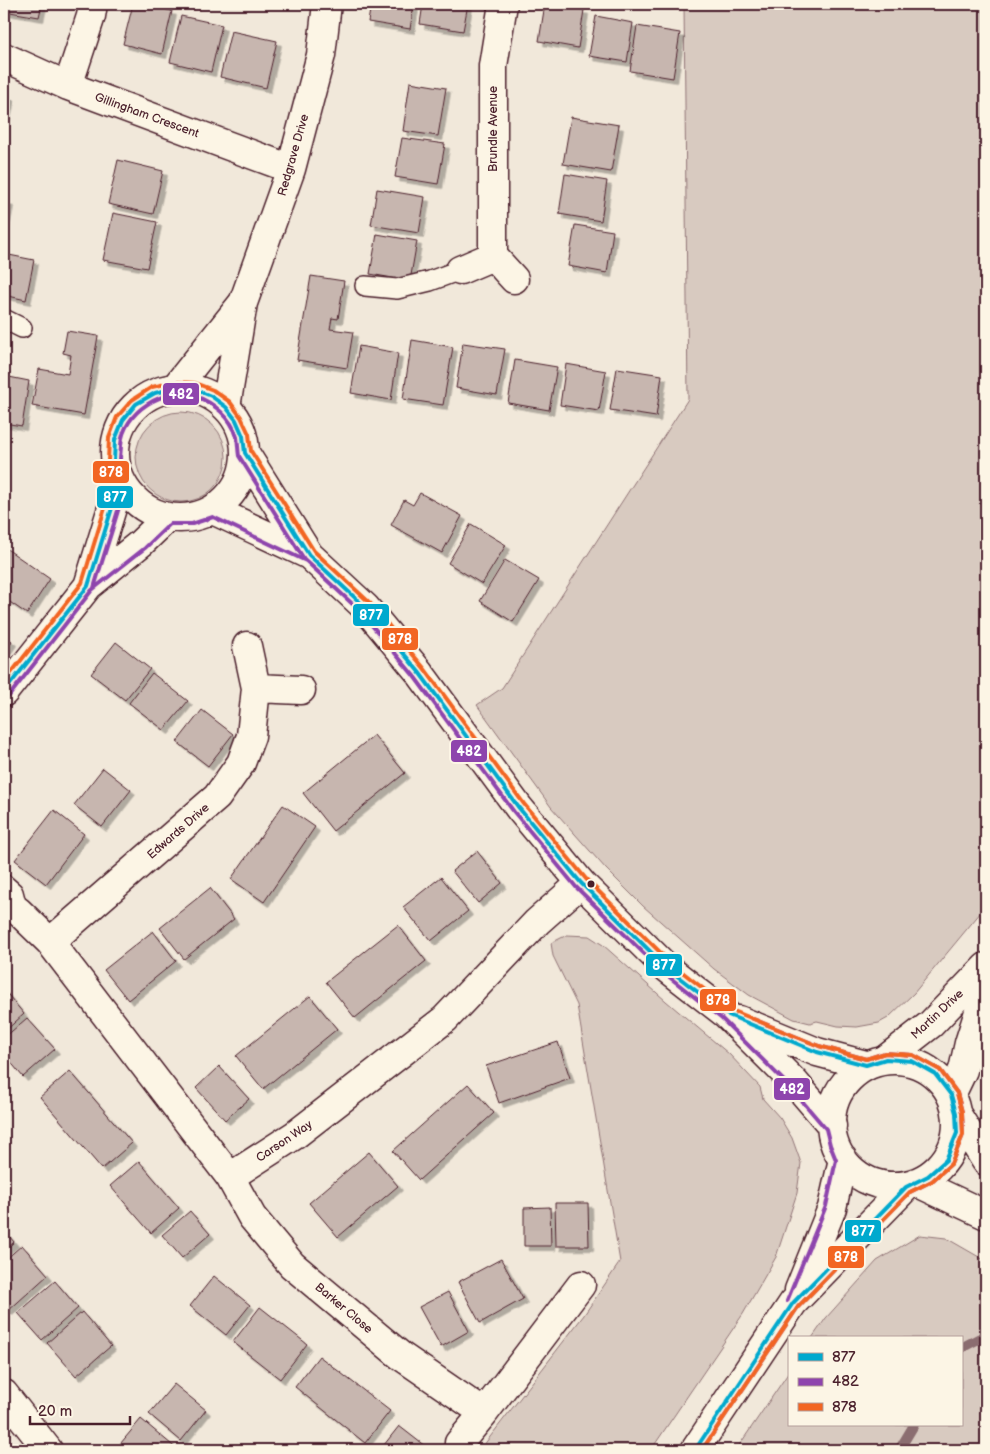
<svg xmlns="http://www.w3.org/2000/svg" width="990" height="1454" font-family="'Balsamiq Sans',sans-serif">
<defs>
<filter id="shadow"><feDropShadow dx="4.5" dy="4.5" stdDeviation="0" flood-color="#0004"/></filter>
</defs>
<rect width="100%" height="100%" fill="#f1e8da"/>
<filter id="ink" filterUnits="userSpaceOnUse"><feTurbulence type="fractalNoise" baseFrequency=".02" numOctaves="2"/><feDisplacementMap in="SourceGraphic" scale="10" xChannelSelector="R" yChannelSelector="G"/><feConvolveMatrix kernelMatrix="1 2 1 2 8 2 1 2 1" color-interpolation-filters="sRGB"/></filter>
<g filter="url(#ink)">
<path fill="#d8cac0" stroke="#917476" d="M684 4H986V906L914 993 888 1018 879 1023 857 1027 838 1026 817 1021 810 1023 794 1019 749 995 714 969 643 906 606 869 551 807 477 705 502 688 688 399Z
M136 457a45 45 0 1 1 90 0a45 45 0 1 1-90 0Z
M567 935 589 936 603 945 666 1001 729 1054 760 1087 763 1099 780 1118 792 1138 801 1163 797 1193 776 1257 743 1314 651 1450H480L584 1315 620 1262 577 1005 553 956 551 943Z
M920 1235 946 1238 986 1261V1450H736L789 1372V1425H961V1338H812L826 1318 877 1261Z"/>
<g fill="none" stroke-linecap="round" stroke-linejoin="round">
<path stroke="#8b6d6f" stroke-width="10" d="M961 1348 986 1335
M899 1450 914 1425"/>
</g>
<path fill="#c7b6af" stroke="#4a1f2b" filter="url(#shadow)" d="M4 4H42L39 17 4 11Z
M133 4H140L172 11 162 54 123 44Z
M371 4H407L414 5 410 29 368 22Z
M423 4H468L463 31 420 24Z
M545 4 584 10 578 48 539 41Z
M181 16 222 25 211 72 170 62Z
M596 16 633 23 627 62 589 56Z
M637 26 680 33 673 78 630 71Z
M231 31 277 41 266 88 220 77Z
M410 82 446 88 438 136 403 131Z
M4 94 10 96 4 124Z
M571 117 619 125 611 172 563 164Z
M402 138 445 144 438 184 395 177Z
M118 160 163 171 153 214 108 204Z
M565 174 607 181 601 221 559 214Z
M377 189 425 197 419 233 371 225Z
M4 201 9 202 4 227Z
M113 213 157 222 147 268 103 260Z
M575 225 613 231 607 273 568 266Z
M377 234 417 241 410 281 370 274Z
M4 254 34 260 26 300 4 295Z
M311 276 344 281 338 319 332 318 330 329 353 332 347 368 297 360Z
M67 331 98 336 84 415 32 406 39 369 68 374 71 355 63 353Z
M412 340 453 347 443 405 403 399Z
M463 343 505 349 497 395 456 388Z
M359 346 398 353 391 400 351 393Z
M515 360 557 367 549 410 508 403Z
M566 364 606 371 599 411 560 405Z
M617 368 662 375 656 417 610 410Z
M4 376 29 381 22 426 4 423Z
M420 493 462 516 442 553 391 525 404 500 413 505Z
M471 524 506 545 482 584 448 563Z
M4 547 50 579 27 614 4 598Z
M505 560 539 580 513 622 480 601Z
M4 635 12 641 4 653Z
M116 642 150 669 125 700 91 674Z
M152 673 188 701 164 730 129 703Z
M202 710 233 734 208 766 177 742Z
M374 735 405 773 333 831 303 793Z
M103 768 131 790 102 827 74 805Z
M283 805 315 827 264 902 231 879Z
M54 810 84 834 46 884 15 860Z
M477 851 502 883 478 903 452 871Z
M441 877 468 911 431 941 403 907Z
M210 888 234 919 184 959 160 928Z
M398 925 426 961 355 1018 326 982Z
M153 931 176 961 128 1000 104 970Z
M4 990 24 1014 4 1032Z
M310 996 337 1029 263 1089 236 1056Z
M27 1018 55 1049 23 1077 4 1054V1038Z
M558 1042 570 1078 499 1103 486 1066Z
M219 1066 249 1099 225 1120 196 1088Z
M70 1071 132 1143 102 1169 40 1097Z
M468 1084 494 1113 419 1180 393 1151Z
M369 1152 398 1186 338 1237 309 1203Z
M139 1161 179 1208 151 1233 110 1186Z
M555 1203H588L589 1246H556Z
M550 1207 551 1246H524V1208Z
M190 1211 210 1234 182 1258 162 1235Z
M4 1230 14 1242 4 1251Z
M22 1245 48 1275 8 1311 4 1306V1261Z
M501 1259 523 1299 480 1323 458 1282Z
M214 1276 250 1305 226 1335 190 1306Z
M55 1281 78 1308 42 1340 18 1313Z
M448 1292 469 1331 441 1347 419 1307Z
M260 1307 307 1344 280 1379 233 1342Z
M82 1312 111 1346 76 1376 47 1343Z
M319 1356 390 1411 365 1443 295 1387Z
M174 1384 206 1410 181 1441 149 1414Z
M141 1419 178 1450H115Z
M399 1426 430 1450H380Z"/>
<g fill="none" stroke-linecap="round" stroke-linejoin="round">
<defs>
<path id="lane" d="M365 286 397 289 430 281 460 270
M4 319 22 328
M4 884 13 892 18 911"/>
<path id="street" d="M4 57 68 86 291 169
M68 86 91 16 93 4
M493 256V66L503 4
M460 270 493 256 514 279
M175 388 242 304
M226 407 243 303 291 169 321 55 327 4
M256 688 301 690
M18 911 50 942 230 1177 252 1217 292 1265 401 1356 484 1413
M50 942 217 797 241 763 251 736 256 688 247 646
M230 1177 295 1135 445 1019 537 922 581 883
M4 1394 48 1450
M459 1443 484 1413 581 1285"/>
<path id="secondary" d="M115 453a65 65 0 1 1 130 0a65 65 0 1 1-130 0Z
M245 453 309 555 365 607 419 672 519 808 581 883 667 968 726 1014 796 1084 832 1126
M213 510 309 555
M88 586 120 482
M4 692 88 586 141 543 167 518
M739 1020 817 1052 866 1065
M886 1059 931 1024 986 967
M951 1095 963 1070 969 1043 986 990"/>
<path id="primary" d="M831 1123a63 63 0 1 1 126 0a63 63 0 1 1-126 0Z
M956 1113 986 1161
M916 1182 986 1215
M799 1290 832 1208 843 1159
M695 1450 793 1303 906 1187"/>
</defs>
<use href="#lane" stroke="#4a1f2b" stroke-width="22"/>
<use href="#street" stroke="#4a1f2b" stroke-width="31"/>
<use href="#secondary" stroke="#4a1f2b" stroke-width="31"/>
<use href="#primary" stroke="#4a1f2b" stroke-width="31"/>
<use href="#lane" stroke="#fcf5e5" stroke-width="19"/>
<use href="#street" stroke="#fcf5e5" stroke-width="28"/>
<use href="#secondary" stroke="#fcf5e5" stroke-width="28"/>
<use href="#primary" stroke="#fcf5e5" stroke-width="28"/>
<defs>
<path id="bus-1" d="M4 692 88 586 120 482 114 461 115 440 123 420 136 404 155 393 175 388 194 389 211 396 226 407 236 420 243 436 245 453 309 555 365 607 419 672 519 808 581 883 667 968 726 1014 817 1052 866 1065
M695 1450 793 1303 906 1187 928 1176 946 1160 957 1133 956 1113 951 1095 935 1074 912 1061 886 1059 866 1065"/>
<path id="bus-2" d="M94 588C104 554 116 520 125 486 128 477 121 468 120 460 120 455 121 449 121 445 123 412 164 386 195 396 214 403 231 417 237 437 238 443 238 450 239 456L304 559 360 611 414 676 514 812 576 887 663 972 722 1019 791 1088 826 1129 830 1145 836 1160 826 1206 787 1301
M9 696 92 590 145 548 170 524H192L213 517 306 561
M702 1450 798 1307 910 1192 932 1181 951 1164 963 1135 962 1112 957 1093 940 1070 913 1055 885 1053 866 1059 819 1046 751 1018"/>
<path id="bus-3" d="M4 682 82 583 113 482 108 461 109 438 117 417 132 400 152 387 174 382 195 383 213 390 230 402 241 417 249 434 251 451 314 551 370 603 424 668 524 804 586 879 671 963 729 1009 819 1046 866 1059 885 1053 913 1055 940 1070 957 1093 962 1112 963 1135 951 1164 932 1181 910 1192 798 1307 702 1450"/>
</defs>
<use href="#bus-1" stroke="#fcf5e5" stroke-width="8"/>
<use href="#bus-2" stroke="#fcf5e5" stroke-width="8"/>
<use href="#bus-3" stroke="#fcf5e5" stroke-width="8"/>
<use href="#bus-1" stroke="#00a9ce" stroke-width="4"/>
<use href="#bus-2" stroke="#8e44ad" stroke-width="4"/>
<use href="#bus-3" stroke="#f26522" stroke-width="4"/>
</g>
</g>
<circle fill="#4a1f2b" stroke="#fcf5e5" stroke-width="2" cx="591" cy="884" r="4.5"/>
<g text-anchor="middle" stroke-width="5" stroke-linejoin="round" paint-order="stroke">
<g font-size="12" fill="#4a1f2b" stroke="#fcf5e5">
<text transform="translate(147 115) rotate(20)" y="4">Gillingham Crescent</text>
<text transform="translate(493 129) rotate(-90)" y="4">Brundle Avenue</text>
<text transform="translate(293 155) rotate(-74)" y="4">Redgrave Drive</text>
<text transform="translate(178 831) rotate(-41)" y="4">Edwards Drive</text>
<text transform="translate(937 1014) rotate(-43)" y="4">Martin Drive</text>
<text transform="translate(284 1141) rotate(-34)" y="4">Carson Way</text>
<text transform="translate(344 1308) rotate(40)" y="4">Barker Close</text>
</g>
</g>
<g stroke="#fcf5e5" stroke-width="2">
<rect x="162" y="382" width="38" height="24" rx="5" fill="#8e44ad"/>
<rect x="92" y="460" width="38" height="24" rx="5" fill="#f26522"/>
<rect x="96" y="485" width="38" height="24" rx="5" fill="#00a9ce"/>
<rect x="352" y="603" width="38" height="24" rx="5" fill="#00a9ce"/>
<rect x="381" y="627" width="38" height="24" rx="5" fill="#f26522"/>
<rect x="450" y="739" width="38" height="24" rx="5" fill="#8e44ad"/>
<rect x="645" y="953" width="38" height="24" rx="5" fill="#00a9ce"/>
<rect x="699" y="988" width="38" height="24" rx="5" fill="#f26522"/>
<rect x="773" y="1077" width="38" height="24" rx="5" fill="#8e44ad"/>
<rect x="844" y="1219" width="38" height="24" rx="5" fill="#00a9ce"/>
<rect x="827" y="1245" width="38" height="24" rx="5" fill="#f26522"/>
</g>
<g font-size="14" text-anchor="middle" font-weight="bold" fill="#fff">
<text x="181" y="399">482</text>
<text x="111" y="477">878</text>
<text x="115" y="502">877</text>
<text x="371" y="620">877</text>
<text x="400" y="644">878</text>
<text x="469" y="756">482</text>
<text x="664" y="970">877</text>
<text x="718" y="1005">878</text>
<text x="792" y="1094">482</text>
<text x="863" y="1236">877</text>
<text x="846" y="1262">878</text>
</g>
<rect width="990" height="1454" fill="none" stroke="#fcf5e5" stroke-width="20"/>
<rect x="10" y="10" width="970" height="1434" fill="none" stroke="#4a1f2b" stroke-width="2" filter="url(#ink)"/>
<rect x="788" y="1336" width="175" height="90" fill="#fcf5e5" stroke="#b59f9b"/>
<rect x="798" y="1353" width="25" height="8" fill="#00a9ce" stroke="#b59f9b"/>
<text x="832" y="1362" font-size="15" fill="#4a1f2b">877</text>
<rect x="798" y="1378" width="25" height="8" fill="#8e44ad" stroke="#b59f9b"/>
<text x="832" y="1386" font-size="15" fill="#4a1f2b">482</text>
<rect x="798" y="1403" width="25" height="8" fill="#f26522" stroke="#b59f9b"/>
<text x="832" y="1412" font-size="15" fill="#4a1f2b">878</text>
<path d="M30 1416v8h100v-8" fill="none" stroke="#4a1f2b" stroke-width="2.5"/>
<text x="38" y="1416" font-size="15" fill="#4a1f2b" stroke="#fcf5e5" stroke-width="4" paint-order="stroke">20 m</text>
</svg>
